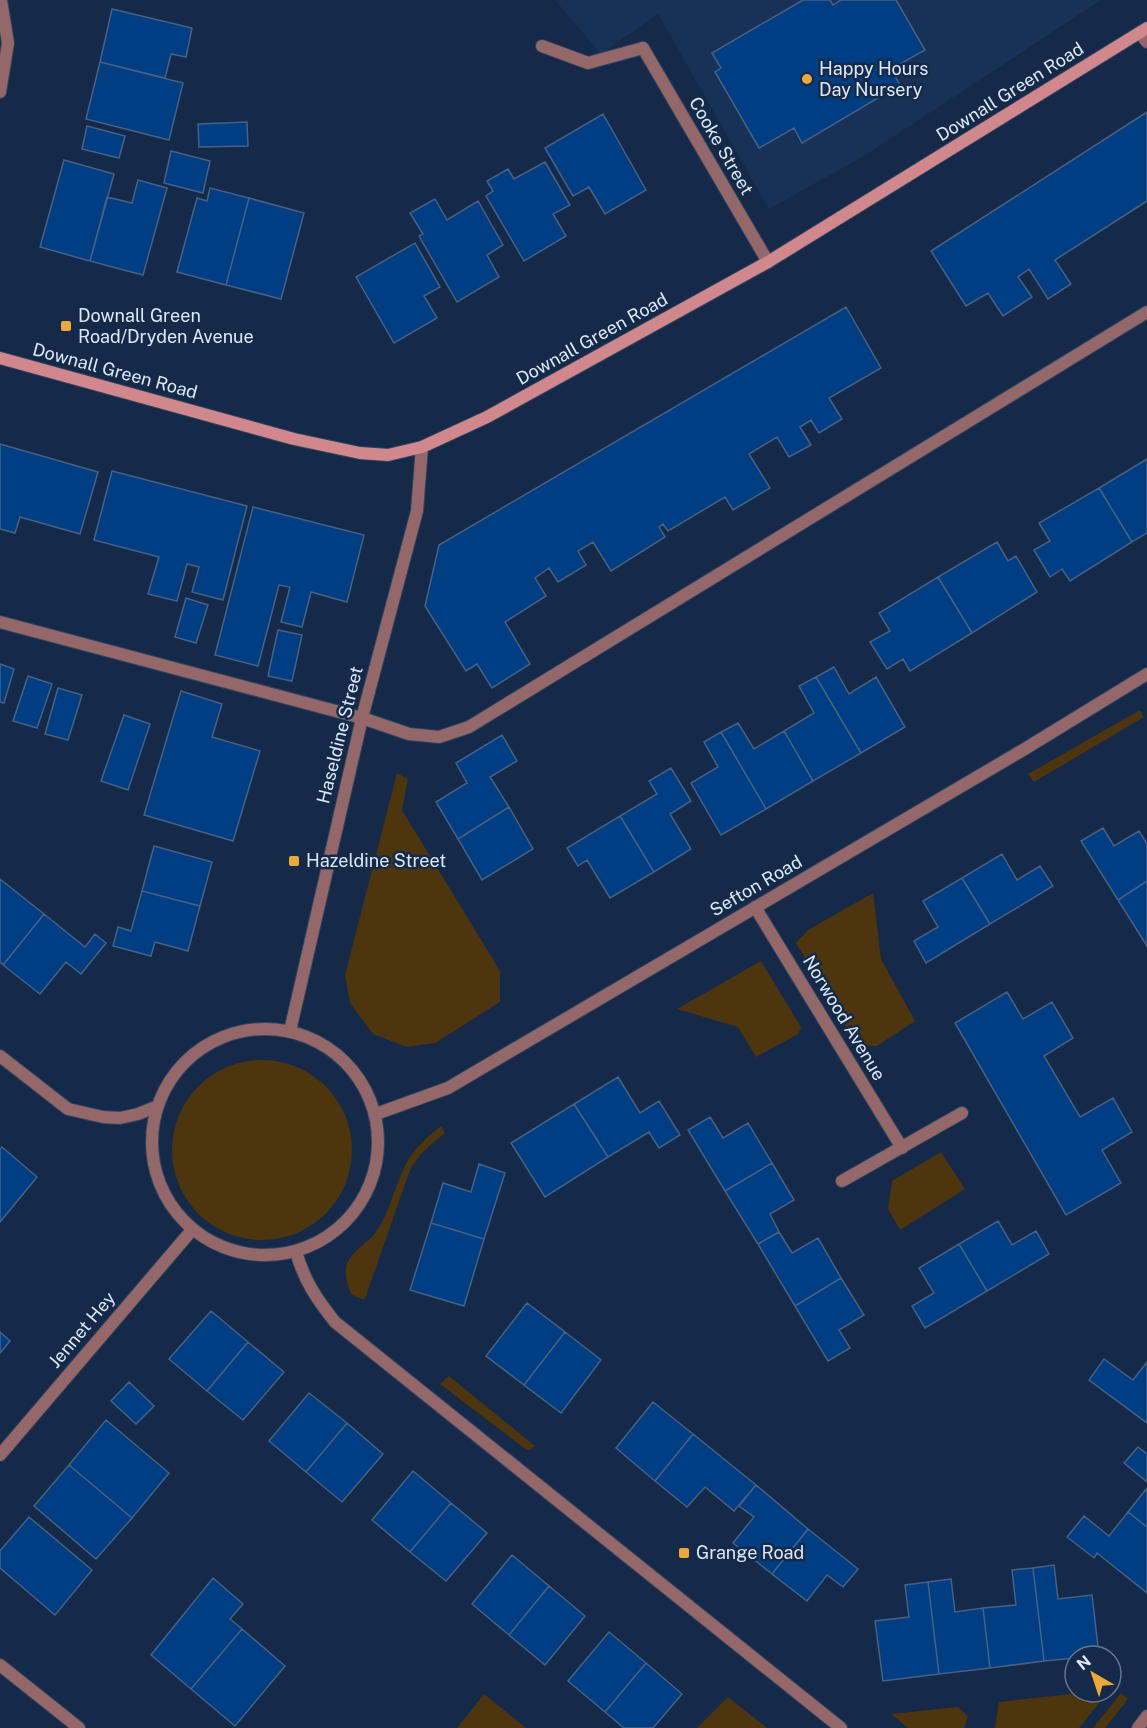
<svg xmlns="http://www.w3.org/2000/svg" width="1147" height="1728" font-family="'Public Sans',sans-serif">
<rect width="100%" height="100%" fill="#142a48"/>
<path fill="#173256" d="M555 0H1101L864 156 769 209 658 14 601 54Z"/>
<path fill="#4d350e" d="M1140 710 1144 717 1034 782 1028 774Z
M397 773 408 779 402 810 500 971V1002L435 1043 407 1047 373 1034 350 1003 345 975Z
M873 893 881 959 915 1021 877 1046 857 1045 796 943 808 930Z
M761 961 801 1027 798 1034 756 1057 738 1027 677 1009Z
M172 1150a90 90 0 1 1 180 0a90 90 0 1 1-180 0Z
M441 1126 445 1133C431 1144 418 1155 410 1170L366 1296 364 1300 352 1295C348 1287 345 1278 346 1268 348 1253 367 1244 376 1232 389 1213 394 1189 404 1168 412 1150 426 1138 441 1126Z
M941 1152 965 1189 900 1230 888 1209 892 1181Z
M449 1376 535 1446 528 1451 440 1384Z
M1089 1692H1108L1079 1728H995L999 1702Z
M1121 1693 1128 1699 1105 1728H1093Z
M484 1694 526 1728H457Z
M728 1697 767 1728H697Z
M958 1707 968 1716 964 1728H908L891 1714Z"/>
<path fill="#003e83" stroke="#486182" stroke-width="1.5" d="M803 0H830L833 5 841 0H896L925 50 891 69 900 85 802 143 794 128 759 148 715 72 721 68 712 53Z
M112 9 192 28 186 57 171 54 165 78 100 62Z
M100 62 183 83 169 140 86 119Z
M1147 112V201L1055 260 1071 284 1048 299 1029 269 1018 277 1032 297 1003 316 988 293 966 306 931 251Z
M603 114 646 190 605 214 589 187 573 196 545 148Z
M247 122 248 146 199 147 198 124Z
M87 126 125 136 119 158 82 149Z
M171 151 210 161 203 193 164 183Z
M64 160 114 174 90 261 40 247Z
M545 162 570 205 553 214 566 236 524 261 486 196 493 191 487 181 508 169 514 179Z
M138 180 167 188 143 275 90 261 107 197 132 203Z
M210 188 249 198 226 285 177 272 197 198 207 201Z
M249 198 304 213 281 299 226 285Z
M435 199 447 220 478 201 503 245 487 255 499 277 457 302 419 236 423 234 410 213Z
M415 243 440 287 424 296 437 318 394 343 356 277Z
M846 307 881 368 829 398 842 419 819 433 811 420 800 427 811 445 789 457 777 437 749 454 770 488 733 510 725 497 668 531 663 524 659 527 665 537 611 571 593 542 578 551 586 565 558 582 549 568 535 578 546 596 505 622 530 664 492 688 477 664 466 671 425 606 439 545Z
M0 444 98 472 80 534 20 517 15 533 0 529Z
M1147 459V533L1132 542 1099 488Z
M112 471 247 506 223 600 192 592 199 567 187 564 177 601 148 594 159 557 94 540Z
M1099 488 1132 542 1070 581 1062 569 1050 577 1034 550 1050 541 1039 523Z
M253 507 364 535 347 602 311 592 302 627 281 622 290 587 279 585 258 666 215 655Z
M997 542 1008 561 1016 556 1037 592 972 633 938 577Z
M938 577 972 633 910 671 903 659 887 669 870 642 890 631 879 613Z
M186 598 208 605 196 643 175 637Z
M278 630 302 635 292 681 268 676Z
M0 664 14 669 4 703 0 702Z
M834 667 849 694 876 677 905 727 861 753 816 677Z
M28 676 52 684 37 728 13 721Z
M816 677 861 753 813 781 784 731 814 713 799 686Z
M58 688 82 695 68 740 45 734Z
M181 691 222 704 212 737 260 751 233 841 144 815Z
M124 715 150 724 128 790 101 781Z
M738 723 754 749 784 731 813 781 766 809 721 732Z
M721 732 766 809 721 835 691 783 718 767 704 742Z
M502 735 517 761 490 777 509 807 458 839 436 802 467 783 456 763Z
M671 768 691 801 670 814 691 849 654 872 620 816 657 794 649 781Z
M509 807 533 849 482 880 458 839Z
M620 816 654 872 610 898 587 860 578 866 567 848Z
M1103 828 1114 846 1139 831 1147 844V881L1118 900 1081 841Z
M154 846 212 862 200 906 142 891Z
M1002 854 1017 880 1040 866 1053 886 990 924 962 878Z
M962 878 990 924 926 963 914 941 938 927 923 901Z
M0 879 44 914 3 965 0 962Z
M1147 881V946L1118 900Z
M142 891 200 906 188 951 155 942 151 956 113 946 118 927 131 931Z
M44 914 85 947 95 934 106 943 81 974 66 962 40 994 3 965Z
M1007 992 1023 1019 1052 1002 1073 1038 1044 1056 1080 1117 1113 1098 1132 1132 1102 1150 1121 1183 1066 1215 955 1023Z
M618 1077 640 1113 659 1101 680 1135 659 1148 649 1132 608 1157 574 1104Z
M574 1104 608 1157 545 1197 511 1143Z
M710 1117 723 1138 748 1123 772 1163 725 1191 688 1130Z
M2 1147 37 1177 0 1222V1149Z
M772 1163 794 1200 770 1214 779 1232 758 1244 725 1191Z
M479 1164 505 1173 484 1239 431 1223 443 1183 471 1192Z
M998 1221 1012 1245 1036 1231 1049 1254 987 1291 959 1244Z
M431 1223 484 1239 464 1306 410 1290Z
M779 1232 792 1253 818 1238 841 1278 795 1306 758 1244Z
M959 1244 987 1291 925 1328 912 1306 934 1293 919 1268Z
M841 1278 864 1315 839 1330 850 1348 828 1361 795 1306Z
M527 1303 565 1332 524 1385 486 1356Z
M211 1311 248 1342 207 1391 169 1359Z
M0 1332 10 1341 0 1353Z
M565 1332 601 1360 561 1413 524 1385Z
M248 1342 284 1372 243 1420 207 1391Z
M1104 1359 1133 1380 1147 1362V1423L1089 1380Z
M129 1382 154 1406 136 1424 111 1401Z
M309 1393 347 1423 306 1472 269 1441Z
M653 1402 693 1434 655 1481 616 1448Z
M106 1420 169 1473 132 1518 69 1465Z
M347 1423 383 1454 342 1502 306 1472Z
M693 1434 756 1485 734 1511 705 1487 687 1507 655 1481Z
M1138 1447 1147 1454V1482L1124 1463Z
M69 1465 132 1518 96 1559 34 1506Z
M413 1471 451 1503 410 1552 372 1520Z
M756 1485 808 1529 772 1574 733 1543 754 1517 739 1506Z
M1147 1488V1527L1128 1512Z
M451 1503 487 1533 446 1581 410 1552Z
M1128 1512 1147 1527V1593L1097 1553 1094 1558 1067 1537 1084 1516 1109 1536Z
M29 1517 92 1570 55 1615 0 1568V1551Z
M808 1529 858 1569 843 1587 827 1575 807 1601 772 1574Z
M512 1555 549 1586 509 1635 472 1604Z
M1054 1565 1058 1599 1092 1595 1099 1655 1075 1656V1658L1044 1661 1033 1568Z
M1033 1568 1044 1661 990 1668 983 1608 1016 1605 1012 1570Z
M213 1578 243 1604 230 1619 242 1629 191 1689 151 1655Z
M951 1579 955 1612 983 1608 990 1668 939 1674 928 1582Z
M928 1582 939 1674 883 1681 875 1621 909 1617 905 1585Z
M549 1586 585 1616 545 1665 509 1635Z
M242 1629 285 1666 235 1726 191 1689Z
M609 1632 646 1663 605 1712 568 1681Z
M646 1663 682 1694 653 1728H624L605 1712Z"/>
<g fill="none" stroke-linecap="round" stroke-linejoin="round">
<defs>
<path id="service" d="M1140 33 1147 42
M542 46 588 63 643 48
M0 622 362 718 409 734 439 737 469 727 1147 312"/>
<path id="minor" d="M643 48 768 262
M0 92 8 43 1 0
M755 907 902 1148
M152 1142a113 113 0 1 1 226 0a113 113 0 1 1-226 0Z
M290 1031 362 718 417 511 422 447
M0 1056 68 1109 103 1117 120 1118 138 1114 158 1106
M376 1114 448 1088 1023 750 1147 674
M842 1181 962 1113
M296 1252C305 1282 316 1298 335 1322L841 1728
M0 1455 192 1230
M0 1665 79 1728
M1138 1728 1147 1716"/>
<path id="secondary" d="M0 358 294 439 360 453 388 455 422 447 487 417 768 262 1147 28"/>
</defs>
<use href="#service" stroke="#304561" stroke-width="14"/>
<use href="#minor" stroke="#304561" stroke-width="14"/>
<use href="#secondary" stroke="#304561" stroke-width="14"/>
<use href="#service" stroke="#946769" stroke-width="12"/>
<use href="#minor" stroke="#946769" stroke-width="12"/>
<use href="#secondary" stroke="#d0888c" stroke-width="12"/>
</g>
<g fill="#eca93a" stroke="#142a48" stroke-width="2">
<circle cx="807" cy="79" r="6"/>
<rect x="60" y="320" width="12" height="12" rx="3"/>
<rect x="288" y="855" width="12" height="12" rx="3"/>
<rect x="678" y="1547" width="12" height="12" rx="3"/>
</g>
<g text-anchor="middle" stroke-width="5" stroke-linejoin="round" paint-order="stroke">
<g font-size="18" fill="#dbe9fd" stroke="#142a48" text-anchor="start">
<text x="819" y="75">Happy Hours<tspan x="819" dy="21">Day Nursery</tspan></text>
<text x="78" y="322">Downall Green<tspan x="78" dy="21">Road/Dryden Avenue</tspan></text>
<text x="306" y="867">Hazeldine Street</text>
<text x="696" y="1559">Grange Road</text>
</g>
<g font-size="18" fill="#dbe9fd" stroke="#142a48">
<text transform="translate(1010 92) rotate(-32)" y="6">Downall Green Road</text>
<text transform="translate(721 146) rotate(60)" y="6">Cooke Street</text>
<text transform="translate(592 339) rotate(-29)" y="6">Downall Green Road</text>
<text transform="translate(115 371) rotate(15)" y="6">Downall Green Road</text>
<text transform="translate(340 735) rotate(-76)" y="6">Haseldine Street</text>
<text transform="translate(756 886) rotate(-30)" y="6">Sefton Road</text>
<text transform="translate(844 1018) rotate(59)" y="6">Norwood Avenue</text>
<text transform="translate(82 1330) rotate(-50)" y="6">Jennet Hey</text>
</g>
</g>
<g transform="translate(1093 1674) rotate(321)"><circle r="28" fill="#142a48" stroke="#647690" stroke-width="1.5"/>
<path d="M0-4.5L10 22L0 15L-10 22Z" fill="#eca93a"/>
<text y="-9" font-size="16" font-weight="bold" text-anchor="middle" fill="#dbe9fd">N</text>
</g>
</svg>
